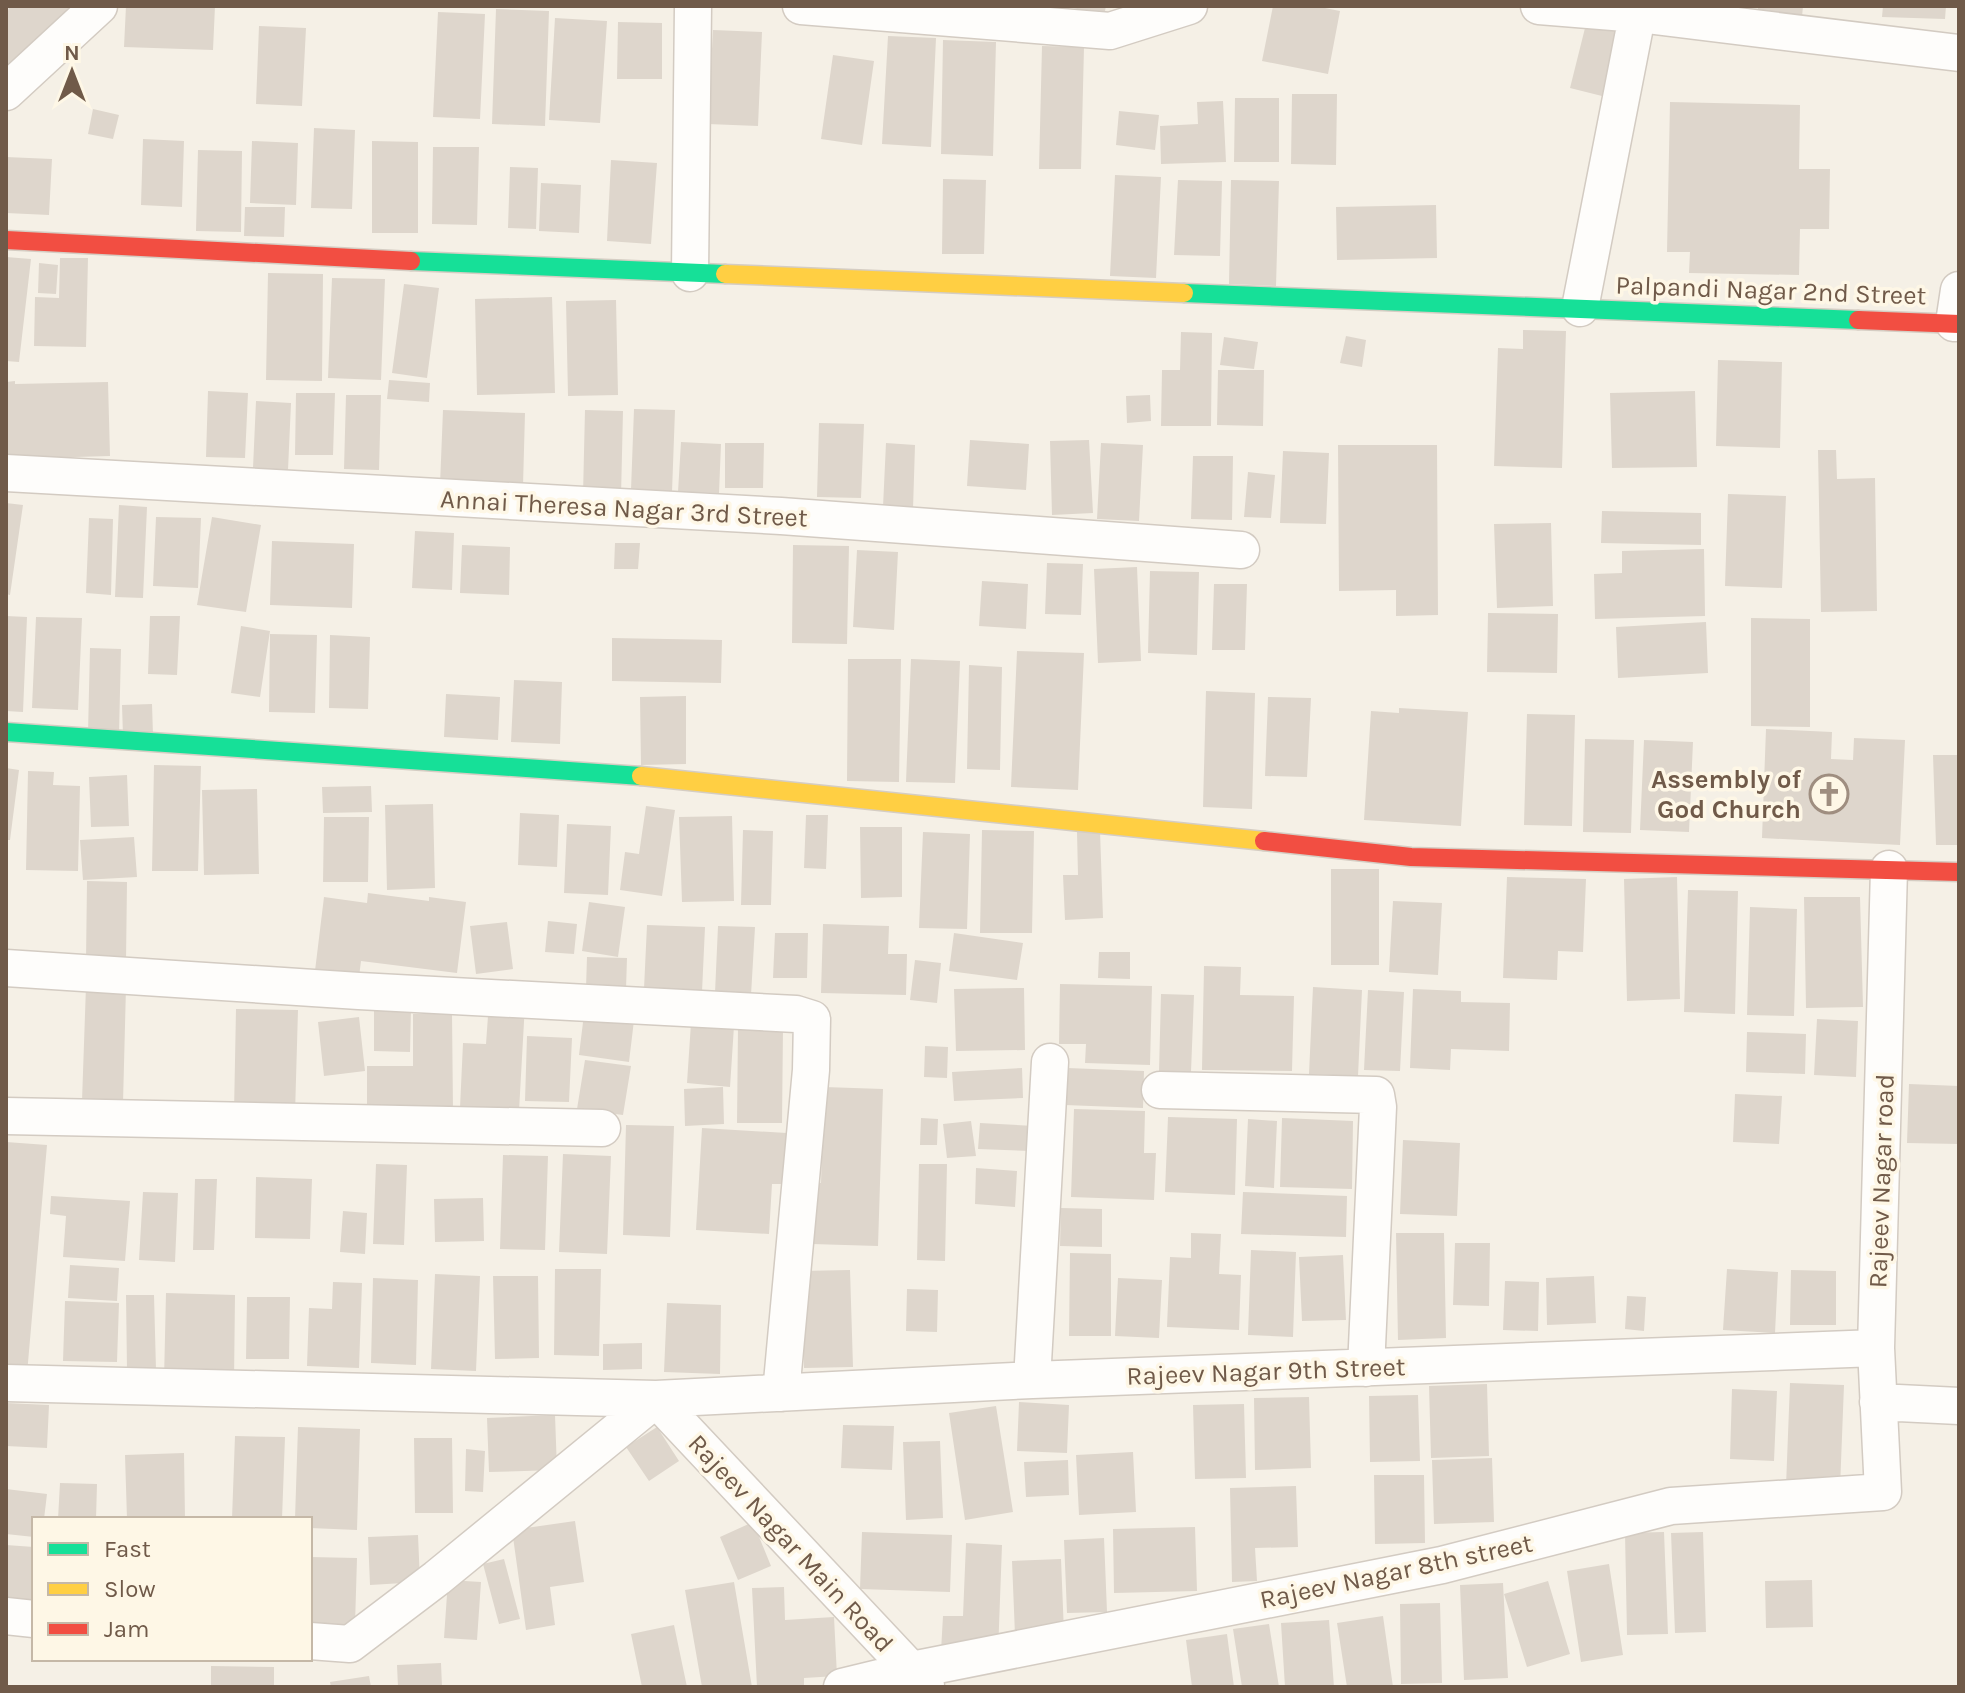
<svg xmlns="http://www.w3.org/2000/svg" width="1965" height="1693" font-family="Karla,sans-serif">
<rect width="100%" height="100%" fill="#f5f0e6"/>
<path fill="#ded6cc" d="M9 6H83L6 71V21Z
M126 6H215L213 50 124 47Z
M1066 6H1106L1104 16Z
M1273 6H1315L1340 11 1328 74 1262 61Z
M1758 6H1803L1802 17 1758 12Z
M1883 6H1946L1945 19 1882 17Z
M496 9 549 11 545 126 492 124Z
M438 12 485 14 480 119 433 117Z
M555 18 607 21 600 123 549 120Z
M1587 20 1620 29 1602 96 1570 88Z
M618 22 662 23V79H617Z
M259 26 306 28 302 106 256 104Z
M713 30 762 32 758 126 708 124Z
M888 36 936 38 931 147 882 144Z
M943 40 996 42 993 156 941 154Z
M1042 46 1084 47 1081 169H1039Z
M833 55 874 61 862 145 821 139Z
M1292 94H1337L1336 165 1291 164Z
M1235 98H1279V162H1234Z
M1223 101 1226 162 1161 164 1160 126 1198 124 1197 102Z
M1670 102 1800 105 1799 169H1830L1829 229H1800L1799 275 1689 273 1690 252H1667Z
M93 109 119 115 113 139 88 134Z
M1119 111 1159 115 1155 150 1116 145Z
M314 128 355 130 352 209 311 208Z
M143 139 184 141 182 207 141 205Z
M252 141 298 143 296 205 250 203Z
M372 141 418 142V233H372Z
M433 147H479L477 225 432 224Z
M198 150 242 151 241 232 196 231Z
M6 157 52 159 49 215 6 213Z
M611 160 657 163 651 244 607 241Z
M510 167 538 168 536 229 508 228Z
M1115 175 1161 177 1156 278 1110 276Z
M943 179 986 180 984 254H942Z
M1178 180 1222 181 1220 256 1174 255Z
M1231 180 1279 181 1276 286 1229 284Z
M541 183 581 185 579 233 539 231Z
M1436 205 1437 258 1337 260 1336 207Z
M245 207H285L284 237 244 236Z
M6 257 31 259 19 362 6 361Z
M60 258H88L86 347 34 346 35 297 59 298Z
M39 263 58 265 56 294 38 293Z
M268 273 323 274 322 381 266 380Z
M332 278 385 279 381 380 328 378Z
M404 284 439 288 427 378 392 373Z
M552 297 555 393 477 395 475 299Z
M616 300 618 395 568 396 566 301Z
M1523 330 1566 331 1562 468 1494 466 1498 348 1523 349Z
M1181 332 1212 333 1211 426H1161L1162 370H1180Z
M1346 336 1366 340 1362 367 1340 363Z
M1224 337 1258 342 1254 369 1220 365Z
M1718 360 1782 362 1780 448 1716 446Z
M1218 370H1264L1263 426 1217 425Z
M389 380 430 383 429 402 387 399Z
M15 381V384L108 382 110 456 6 459V382Z
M208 391 248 393 245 458 206 457Z
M1695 391 1697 467 1612 468 1610 393Z
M296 393H335L333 455H295Z
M346 395H381L379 470 344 469Z
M1150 395 1151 421 1127 423 1126 396Z
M256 401 291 403 288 470 253 468Z
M634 409 675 410 672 492 631 490Z
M443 410 525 413 523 486 440 485Z
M585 410 623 411 621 496 583 495Z
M819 423 864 424 861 498 817 497Z
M970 440 1029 444 1026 490 967 486Z
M1089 440 1093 513 1052 515 1050 441Z
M681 442 721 444 719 493 678 492Z
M725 443H764L763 488H725Z
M886 443 915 445 913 509 883 507Z
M1101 443 1143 445 1139 521 1097 519Z
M1338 445H1437L1438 615 1396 616V590L1339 591Z
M1818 450H1836L1837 479 1875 478 1877 611 1821 612Z
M1283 451 1329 453 1326 524 1280 523Z
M1193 456H1233L1232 520 1191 519Z
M1248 472 1275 475 1271 518 1244 517Z
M1728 494 1786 496 1782 588 1725 586Z
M6 503 23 505 10 595 6 594Z
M119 505 147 507 143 598 115 597Z
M1602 511 1701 513V545L1601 543Z
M156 517 201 518 198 588 153 586Z
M212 517 261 525 246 612 197 605Z
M89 518 113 519 111 595 86 593Z
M1551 523 1553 606 1497 608 1494 524Z
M415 531 454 533 452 590 412 588Z
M272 541 354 544 352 608 270 605Z
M615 543H640L638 569H614Z
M462 545 510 547 509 595 460 593Z
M793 545 849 546 847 644 792 643Z
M1704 549 1705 616 1595 619 1594 574 1622 573V551Z
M857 550 898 552 894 630 853 627Z
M1047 563 1083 564 1081 615 1045 614Z
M1137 567 1141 661 1098 663 1094 569Z
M1150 571 1199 572 1197 655 1148 653Z
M982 581 1028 584 1026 629 979 626Z
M1214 584H1247L1245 650H1212Z
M1488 613 1558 614 1557 673 1487 672Z
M6 616 27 617 23 712 6 711Z
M150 616H180L177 675 148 674Z
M36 617 82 618 78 710 32 708Z
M1751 618 1810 619V727L1751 726Z
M1706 622 1708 673 1618 678 1616 627Z
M241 626 270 631 260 697 231 693Z
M270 634 317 635 315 713 269 712Z
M330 635 370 637 368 709 329 708Z
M612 638 722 640 721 683 612 681Z
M90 648 121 649 119 734 88 733Z
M1017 651 1084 653 1078 790 1011 787Z
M848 659H901L899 782 847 781Z
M911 659 960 661 955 783 906 782Z
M969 665 1002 667 1000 770 967 769Z
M514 680 562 682 560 744 511 742Z
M1206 691 1255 693 1252 809 1203 807Z
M446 694 500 697 498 740 444 737Z
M686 696V764L641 765 640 697Z
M1268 697 1311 698 1307 777 1265 776Z
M152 704 153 735 123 736 122 705Z
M1399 708 1468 712 1461 826 1364 820 1371 711 1399 713Z
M1527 714 1575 715 1572 826 1524 825Z
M1766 729 1832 732 1831 759 1853 760 1854 738 1905 740 1900 845 1762 838Z
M1585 739 1634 740 1631 833 1583 832Z
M1644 740 1693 742 1689 832 1640 830Z
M1933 755H1959V845H1936Z
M154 765 201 766 198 871H152Z
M6 768 19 770 10 840H6Z
M28 771 54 772 53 785 80 786 78 871 26 870Z
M127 775 129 826 91 827 89 777Z
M371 786 372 812 323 813 322 787Z
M257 789 259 874 204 875 202 790Z
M433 804 435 888 387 890 385 805Z
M646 806 675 810 662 896 620 890 625 852 639 854Z
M520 813 559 815 557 867 518 865Z
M806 815H828L826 869 804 868Z
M732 816 734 901 682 902 679 817Z
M324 817H369L368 882H323Z
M567 824 611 826 608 895 564 893Z
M860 827H902V897L861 898Z
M743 830 773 831 771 905H741Z
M982 830 1034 831 1032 933H980Z
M1100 831 1103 918 1065 920 1063 875H1078L1077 832Z
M923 832 970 834 967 929 919 928Z
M134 837 137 877 83 880 80 840Z
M1331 869H1379V965H1331Z
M1507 877 1586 879 1583 952 1558 951 1557 980 1503 978Z
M1677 877 1680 999 1627 1001 1624 879Z
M87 881 127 882 126 961H86Z
M1688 890 1738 891 1735 1014 1684 1012Z
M368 893 429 901V897L466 902 457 973 361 961 358 985 314 979 324 897 367 903Z
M1804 897H1860L1863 1007 1806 1008Z
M1393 901 1442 903 1438 975 1389 972Z
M589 902 625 907 618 957 582 951Z
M1750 907 1797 909 1794 1016 1747 1015Z
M548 921 577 924 574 954 545 952Z
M507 922 513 969 476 974 470 926Z
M823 924 889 926 888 954H907L906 995 821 993Z
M647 925 705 927 702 992 644 989Z
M718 926 755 927 751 995 715 993Z
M775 933H808L807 978H773Z
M954 933 1023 943 1017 980 949 971Z
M1099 952H1130V979L1098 978Z
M587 957 627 958 626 989 586 988Z
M915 960 941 963 937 1003 910 1000Z
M1204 966 1241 967 1240 995 1294 996 1292 1071 1202 1070Z
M1060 984 1152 986 1150 1065 1085 1063 1086 1044H1059Z
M86 986 126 987 123 1103 82 1101Z
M1313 987 1362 990 1358 1076 1309 1074Z
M1024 988 1025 1050 956 1051 954 989Z
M1413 989 1461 991V1002L1510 1003 1509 1051 1451 1049 1450 1070 1410 1068Z
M1368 990 1404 992 1400 1071 1364 1070Z
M1161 994 1194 995 1191 1072H1159Z
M489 1002 525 1004 519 1111 460 1108 463 1043 486 1044Z
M374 1006 411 1007 410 1052 374 1051Z
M585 1006 635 1012 629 1062 579 1055Z
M236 1009 298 1010 295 1114 234 1113Z
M452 1013 453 1111 367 1113V1066H413V1014Z
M359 1017 365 1071 324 1076 318 1022Z
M1817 1019 1858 1021 1856 1077 1814 1075Z
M691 1023 734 1026 730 1087 687 1083Z
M738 1027H783L782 1123H737Z
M1747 1032 1806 1034 1805 1074 1746 1072Z
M527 1036 572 1038 569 1102 525 1101Z
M925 1046 948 1047 947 1078 924 1077Z
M585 1060 631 1066 623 1115 577 1109Z
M1022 1068 1023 1098 954 1101 952 1072Z
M1067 1068 1144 1071 1143 1108 1065 1105Z
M1909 1084 1959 1086V1144L1907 1143Z
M723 1087 724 1124 685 1126 684 1089Z
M824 1087 883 1089 878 1246 812 1244 814 1182 821 1183Z
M1735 1094 1782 1096 1779 1144 1733 1142Z
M1074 1109 1145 1111 1144 1153H1156L1154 1200 1071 1197Z
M1168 1117 1237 1119 1235 1195 1165 1192Z
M921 1118 938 1119 937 1145H920Z
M1282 1118 1353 1121 1352 1189 1280 1187Z
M1248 1119 1277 1121 1274 1188 1245 1186Z
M971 1121 976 1156 947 1158 943 1124Z
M980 1123 1034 1126 1032 1151 978 1149Z
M626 1125 674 1126 670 1237 623 1235Z
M702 1128 787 1133 784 1184H772L769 1234 696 1230Z
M1403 1140 1460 1143 1457 1216 1400 1214Z
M6 1142 47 1145 27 1374 6 1372Z
M563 1154 611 1156 607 1254 559 1252Z
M503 1155 548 1156 545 1250 500 1249Z
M376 1164 407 1165 404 1245 373 1244Z
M919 1164H947L945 1261 917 1260Z
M976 1168 1017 1171 1015 1207 975 1204Z
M256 1177 312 1179 310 1239 255 1238Z
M195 1179H217L214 1250H193Z
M143 1192 178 1193 175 1262 139 1260Z
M1243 1192 1347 1196 1346 1237 1241 1234Z
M51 1196 130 1201 125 1261 63 1257 66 1216 50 1214Z
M483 1198 484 1241 435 1242 434 1199Z
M1061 1208 1102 1209V1247L1060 1246Z
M343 1211 367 1213 365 1254 340 1252Z
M1191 1233 1221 1234 1219 1274 1241 1275 1239 1330 1167 1327 1170 1257 1191 1258Z
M1396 1233H1444L1446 1338 1398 1340Z
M1455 1243H1490L1489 1306 1453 1305Z
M1251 1250 1296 1252 1293 1337 1248 1335Z
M1070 1253 1111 1254V1336H1069Z
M1343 1255 1346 1320 1302 1321 1299 1257Z
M70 1265 119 1268 117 1301 68 1298Z
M555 1269H601L599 1356 554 1355Z
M1727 1269 1778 1272 1775 1333 1723 1330Z
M850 1270 853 1367 804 1368 801 1271Z
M1791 1270 1836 1271V1325H1790Z
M435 1274 480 1276 476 1371 431 1369Z
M493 1276H538L539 1358 495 1359Z
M1594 1276 1596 1323 1547 1325 1546 1278Z
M373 1278 418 1280 416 1365 371 1363Z
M1118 1278 1162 1280 1159 1338 1115 1336Z
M1505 1281 1539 1282 1538 1331 1503 1330Z
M333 1282 362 1283 359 1368 307 1366 309 1308 332 1309Z
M907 1289 938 1290 937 1332 906 1331Z
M166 1293 235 1295 234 1381 164 1380Z
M126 1295H154L156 1370H127Z
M1627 1296 1646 1297 1644 1331 1625 1329Z
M247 1297H290L289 1359H246Z
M65 1301 119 1303 117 1362 63 1361Z
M667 1303 721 1305 720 1374 664 1372Z
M642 1343V1369L603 1370V1344Z
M1790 1383 1844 1385 1840 1488 1786 1486Z
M1487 1384 1489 1456 1431 1458 1429 1386Z
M1732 1389 1777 1391 1774 1461 1730 1459Z
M1418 1395 1420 1461 1370 1462 1369 1396Z
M1309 1397 1311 1468 1255 1470 1254 1398Z
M1019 1402 1069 1405 1067 1453 1017 1451Z
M6 1403 49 1405 47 1448 6 1446Z
M1244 1404 1246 1478 1195 1479 1193 1405Z
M996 1406 1013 1512 965 1520 949 1413Z
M555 1415 557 1470 489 1472 487 1418Z
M843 1425 894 1426 892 1470 841 1468Z
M298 1427 360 1429 357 1530 310 1528V1519H295Z
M657 1427 679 1461 649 1481 626 1447Z
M235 1436 285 1437 282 1519H232Z
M414 1438H452L453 1513H415Z
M940 1441 943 1518 906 1520 903 1442Z
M466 1449 485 1451 483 1492 465 1491Z
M1133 1452 1136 1512 1079 1515 1076 1455Z
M184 1453 185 1519H127L125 1455Z
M1492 1458 1494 1522 1434 1524 1432 1460Z
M1068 1460 1069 1495 1026 1497 1024 1462Z
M1374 1475H1424L1425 1543 1375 1544Z
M60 1483 97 1484 96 1519H58Z
M1296 1486 1298 1547 1255 1548 1257 1581 1232 1582 1230 1488Z
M6 1489 47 1494 44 1519H34V1537L6 1534Z
M575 1521 584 1582 550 1587 555 1625 526 1630 512 1530Z
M753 1522 771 1566 738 1580 720 1537Z
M1195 1527 1197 1591 1114 1593 1113 1529Z
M862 1532 952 1535 950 1592 860 1589Z
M1664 1532 1668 1634 1627 1635 1625 1533Z
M1703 1532 1706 1632 1675 1633 1671 1533Z
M418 1535 420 1582 370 1585 368 1537Z
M1104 1538 1107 1612 1067 1613 1064 1540Z
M966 1543 1002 1545 998 1653 941 1651 943 1616H963Z
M6 1545 34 1547V1610L6 1608Z
M310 1557 357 1558 355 1625 310 1624Z
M504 1559 520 1619 499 1624 483 1564Z
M1061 1559 1064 1633 1015 1635 1012 1561Z
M1609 1564 1623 1655 1581 1662 1567 1571Z
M448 1580 481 1582 477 1640 444 1638Z
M1812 1580 1813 1627 1766 1628 1765 1581Z
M1548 1581 1570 1654 1527 1667 1504 1594Z
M734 1582 752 1687H702L685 1590Z
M1503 1583 1508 1678 1464 1680 1460 1585Z
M784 1587 785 1620 834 1617 837 1676 804 1678V1687H757L752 1588Z
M1440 1603 1442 1683 1401 1684 1400 1604Z
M1383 1616 1393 1687H1347L1337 1623Z
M1329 1620 1334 1687H1285L1281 1623Z
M1269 1624 1279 1687H1242L1233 1629Z
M674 1625 687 1687H642L631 1634Z
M1227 1634 1234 1687H1192L1186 1640Z
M441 1663 442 1687H398L397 1665Z
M211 1666 274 1667V1687H211Z
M369 1676 371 1687H331L330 1682Z"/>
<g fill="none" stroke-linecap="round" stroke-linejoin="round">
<defs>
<path id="street" d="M801 6 1110 31 1189 6
M1539 6 1638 14 1959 53
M6 92 99 6
M690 273 693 6
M1580 308 1639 6
M1954 323 1959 290
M6 473 781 516 1241 550
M6 968 359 991 796 1014 812 1019 811 1070 781 1393
M1160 1090 1376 1095 1378 1107 1366 1368
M6 1116 602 1128
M1032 1380 1050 1062
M6 1383 656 1399 1032 1380 1876 1348
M656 1399 926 1686
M1878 1402 1959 1406
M6 1616 34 1619
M310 1641 350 1644 437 1578 656 1399
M842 1687 912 1670 1442 1565 1671 1506 1883 1492 1876 1348 1889 869"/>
<path id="fast" d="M411 261 725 274
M1184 293 1858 320
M6 732 641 776"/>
<path id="slow" d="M725 274 1184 293
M641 776 1264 841"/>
<path id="jam" d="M6 240 411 261
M1858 320 1959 324
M1264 841 1411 857 1959 872"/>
</defs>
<use href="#street" stroke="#d3cbc2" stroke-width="39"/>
<use href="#fast" stroke="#d5cdc3" stroke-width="21"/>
<use href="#slow" stroke="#d5cdc3" stroke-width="21"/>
<use href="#jam" stroke="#d5cdc3" stroke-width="21"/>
<use href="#street" stroke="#fefdfb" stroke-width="36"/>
<use href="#fast" stroke="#16e098" stroke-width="18"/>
<use href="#slow" stroke="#ffcf43" stroke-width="18"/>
<use href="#jam" stroke="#f24e42" stroke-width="18"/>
</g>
<defs>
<symbol id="church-ring" viewBox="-11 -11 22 22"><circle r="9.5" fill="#fef7e6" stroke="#9f8e80" stroke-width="1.5"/><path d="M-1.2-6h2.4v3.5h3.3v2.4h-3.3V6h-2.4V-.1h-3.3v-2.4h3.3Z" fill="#9f8e80"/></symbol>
</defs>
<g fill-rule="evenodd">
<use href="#church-ring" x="1807" y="772" width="44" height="44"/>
</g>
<g text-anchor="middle" stroke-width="7" stroke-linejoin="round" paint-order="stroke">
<g font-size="26" fill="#705a49" stroke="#fef7e6">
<text transform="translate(1771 290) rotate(2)" y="9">Palpandi Nagar 2nd Street</text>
<text transform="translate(624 508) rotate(3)" y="9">Annai Theresa Nagar 3rd Street</text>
<text transform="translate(1881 1181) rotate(-88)" y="9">Rajeev Nagar road</text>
<text transform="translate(1266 1371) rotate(-2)" y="9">Rajeev Nagar 9th Street</text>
<text transform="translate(791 1543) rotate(47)" y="9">Rajeev Nagar Main Road</text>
<text transform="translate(1396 1571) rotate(-12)" y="9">Rajeev Nagar 8th street</text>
</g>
<g font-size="26" font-weight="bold" fill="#705a49" stroke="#fef7e6" text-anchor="end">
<text x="1801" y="788">Assembly of<tspan x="1801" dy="30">God Church</tspan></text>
</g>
</g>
<rect width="1965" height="1693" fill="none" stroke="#705a49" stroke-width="16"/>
<rect x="32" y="1517" width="280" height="144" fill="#fef7e6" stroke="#c5b8a7" stroke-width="2"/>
<rect x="48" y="1543" width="40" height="12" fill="#16e098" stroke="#c5b8a7" stroke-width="2"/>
<text x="104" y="1557" font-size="24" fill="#705a49">Fast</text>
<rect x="48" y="1583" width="40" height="12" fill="#ffcf43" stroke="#c5b8a7" stroke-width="2"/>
<text x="104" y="1597" font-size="24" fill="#705a49">Slow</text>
<rect x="48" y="1623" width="40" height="12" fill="#f24e42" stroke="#c5b8a7" stroke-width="2"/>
<text x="104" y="1637" font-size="24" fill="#705a49">Jam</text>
<g transform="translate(72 72)" stroke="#fef7e6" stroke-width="6" paint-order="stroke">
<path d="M0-6L14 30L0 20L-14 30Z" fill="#705a49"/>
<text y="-12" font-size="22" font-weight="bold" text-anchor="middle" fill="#705a49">N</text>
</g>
</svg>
